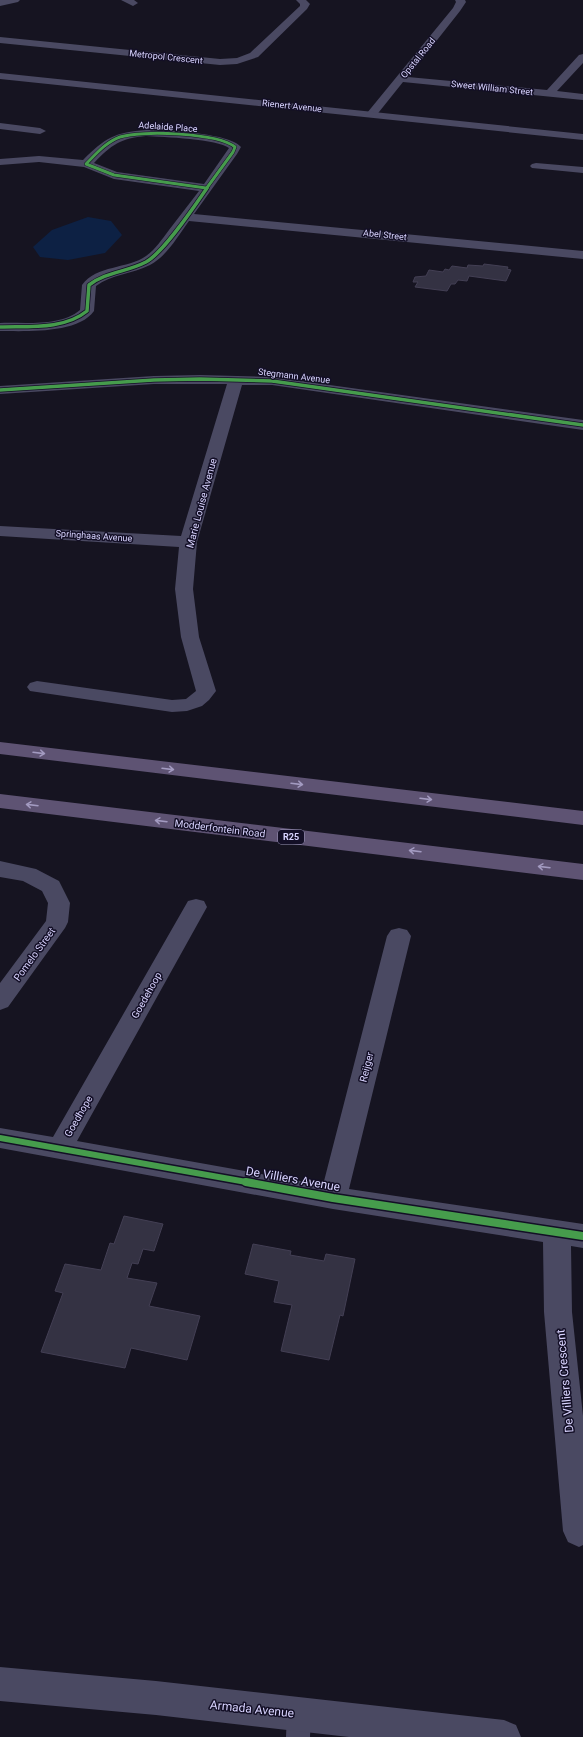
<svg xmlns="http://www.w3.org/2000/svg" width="583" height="1737" font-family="Roboto,sans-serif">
<rect width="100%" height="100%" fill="#161421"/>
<path fill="#0d2144" d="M88 217 111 221 122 235 105 253 68 260 40 257 33 247 52 230Z"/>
<path fill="#343243" stroke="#433f54" d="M484 264 508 267 507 269 511 270 506 281 469 276 467 281 458 280 455 284H451L447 291 415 287 418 282H413L415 277 426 276 429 270 443 272 445 269 449 270 452 266 467 268 468 265 483 266Z
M124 1216 163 1224 154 1251 143 1249 138 1264 132 1263 127 1278 157 1283 149 1306 200 1316 187 1360 131 1348 125 1368 41 1352 63 1293 55 1291 65 1264 101 1270 110 1243 114 1244Z
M253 1244 291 1251 290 1255 324 1261 326 1254 355 1259 343 1316 340 1315 329 1360 281 1351 292 1305 274 1302 279 1281 245 1274Z"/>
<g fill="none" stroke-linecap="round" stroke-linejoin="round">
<path fill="#4a4962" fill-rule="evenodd" d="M299 1702 307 1706 311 1714 310 1737H286L287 1714 291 1706Z"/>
<path fill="#4a4962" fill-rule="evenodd" d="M0 0H20L18 2 0 6Z
M121 0H134L138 3 133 6Z
M296 0H306L310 4 307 9 258 57 237 64 220 65 0 43V37L220 59 237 58 250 53 300 6V4Z
M455 0H465L466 2 460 11 408 77 547 90 579 55 583 54V63L557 91 583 94V100L403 82 375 117H367L366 115 367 113 453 8 456 2Z
M0 123 40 128 46 131 40 134 0 129Z
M146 130C165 130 230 133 241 147L237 154 194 214 583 251V259L189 221C178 236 167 256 150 265 132 274 112 274 96 286L94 311C78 334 25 331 0 331V323C25 322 60 327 80 310L82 285C96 265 128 269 146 256 156 249 162 239 169 230 179 217 189 204 199 191L114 179 84 167 39 162 0 165V159L39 156 83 160C105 138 115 132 146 130ZM146 136C163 137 218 139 229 148L204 184 117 172 94 163C111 145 121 138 146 136Z
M536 163 583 167V173L532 168 530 166 532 164Z
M200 375 272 377 583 420V430L272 385H242L197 542 193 589 199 637 216 691 209 700 202 706 187 711 172 712 30 691 27 687 30 683 37 681 172 700 186 699 196 691 181 637 175 589 179 547 0 536V526L181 536 227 384H154L0 394V386L154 376Z
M0 861 36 869 59 881 70 903 68 922 65 928 8 1007 0 1010V983L46 921 48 903 42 891 23 881 0 877Z
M196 899 204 901 207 907 77 1141 323 1185 387 936 391 930 399 928 407 930 411 936 349 1189 583 1224V1248L571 1246 572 1312 583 1416V1545L579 1547 568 1542 563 1531 544 1312 543 1242 333 1209 0 1148V1128L53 1137 188 901Z
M0 1667 156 1681 504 1720 516 1725 521 1737H349L156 1715 0 1701Z"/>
<path fill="#4a4962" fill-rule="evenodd" d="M0 73 583 134V140L0 79Z"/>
<path fill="#5e5373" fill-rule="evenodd" d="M0 742 583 811V825L0 754Z
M0 794 583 864V880L0 808Z"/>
<defs>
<path id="cycleway-far3" d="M206 189 233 152 235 147C218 133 141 130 120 137 106 142 96 154 86 164L114 175 206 188"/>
<path id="cycleway-far2" d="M0 327C28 326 64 330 87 311L89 285C106 272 127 272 146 262 164 252 194 207 207 188
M0 390 154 380 200 379 272 381 583 425"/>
<path id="cycleway-far1" d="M0 1138 252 1183"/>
<path id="cycleway" d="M246 1182 333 1198 583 1236"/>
</defs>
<use href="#cycleway-far3" stroke="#130f26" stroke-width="4"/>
<use href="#cycleway-far2" stroke="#130f26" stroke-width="5"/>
<use href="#cycleway-far1" stroke="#130f26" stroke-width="9"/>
<use href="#cycleway" stroke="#130f26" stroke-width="11"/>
<use href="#cycleway-far3" stroke="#469c4c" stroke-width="3"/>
<use href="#cycleway-far2" stroke="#469c4c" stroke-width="3.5"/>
<use href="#cycleway-far1" stroke="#469c4c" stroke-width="6"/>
<use href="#cycleway" stroke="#469c4c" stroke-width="8"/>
</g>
<defs><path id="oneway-shaft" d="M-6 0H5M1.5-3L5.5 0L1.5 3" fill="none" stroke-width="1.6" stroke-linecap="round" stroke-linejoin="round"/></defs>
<g stroke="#a29ac0">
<use href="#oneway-shaft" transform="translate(39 753) rotate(7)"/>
<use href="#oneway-shaft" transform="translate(168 769) rotate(7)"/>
<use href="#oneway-shaft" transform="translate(297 784) rotate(7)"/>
<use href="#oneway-shaft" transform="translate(426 799) rotate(7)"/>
<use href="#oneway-shaft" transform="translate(32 805) rotate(-173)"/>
<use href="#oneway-shaft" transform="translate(161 821) rotate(-173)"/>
<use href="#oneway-shaft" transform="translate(415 851) rotate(-173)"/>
<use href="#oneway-shaft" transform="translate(544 867) rotate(-173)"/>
</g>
<g text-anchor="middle" stroke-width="3" stroke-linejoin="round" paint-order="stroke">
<g font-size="9" fill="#d9d4ff" stroke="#130f26">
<text transform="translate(166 57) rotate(6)" y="3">Metropol Crescent</text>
<text transform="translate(418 58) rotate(-51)" y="3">Opstal Road</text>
<text transform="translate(492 88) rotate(6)" y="3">Sweet William Street</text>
<text transform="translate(292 106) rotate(6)" y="3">Rienert Avenue</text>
<text transform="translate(168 127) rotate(4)" y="3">Adelaide Place</text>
<text transform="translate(385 235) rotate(6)" y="3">Abel Street</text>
<text transform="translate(294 376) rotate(7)" y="3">Stegmann Avenue</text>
<text transform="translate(94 536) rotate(4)" y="3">Springhaas Avenue</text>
</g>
<rect fill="#130f26" stroke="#9e99be" stroke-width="1" x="278" y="830" width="26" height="14" rx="3"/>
<g font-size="9" font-weight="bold" fill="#d9d4ff">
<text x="291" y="840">R25</text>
</g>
<g font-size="10" fill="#d9d4ff" stroke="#130f26">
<text transform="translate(201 503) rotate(-75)" y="4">Marie Louise Avenue</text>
<text transform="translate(220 828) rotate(7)" y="4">Modderfontein Road</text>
<text transform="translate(34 954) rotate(-54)" y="4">Pomelo Street</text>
<text transform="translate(146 995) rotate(-61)" y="4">Goedehoop</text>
<text transform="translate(366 1067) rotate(-76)" y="4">Reijger</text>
<text transform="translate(78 1116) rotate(-60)" y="4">Goedhope</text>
</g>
<g font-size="12" fill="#d9d4ff" stroke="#130f26">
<text transform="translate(293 1179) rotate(10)" y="4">De Villiers Avenue</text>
<text transform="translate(565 1381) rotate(-95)" y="4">De Villiers Crescent</text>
<text transform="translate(252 1709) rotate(6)" y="4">Armada Avenue</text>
</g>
</g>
</svg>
